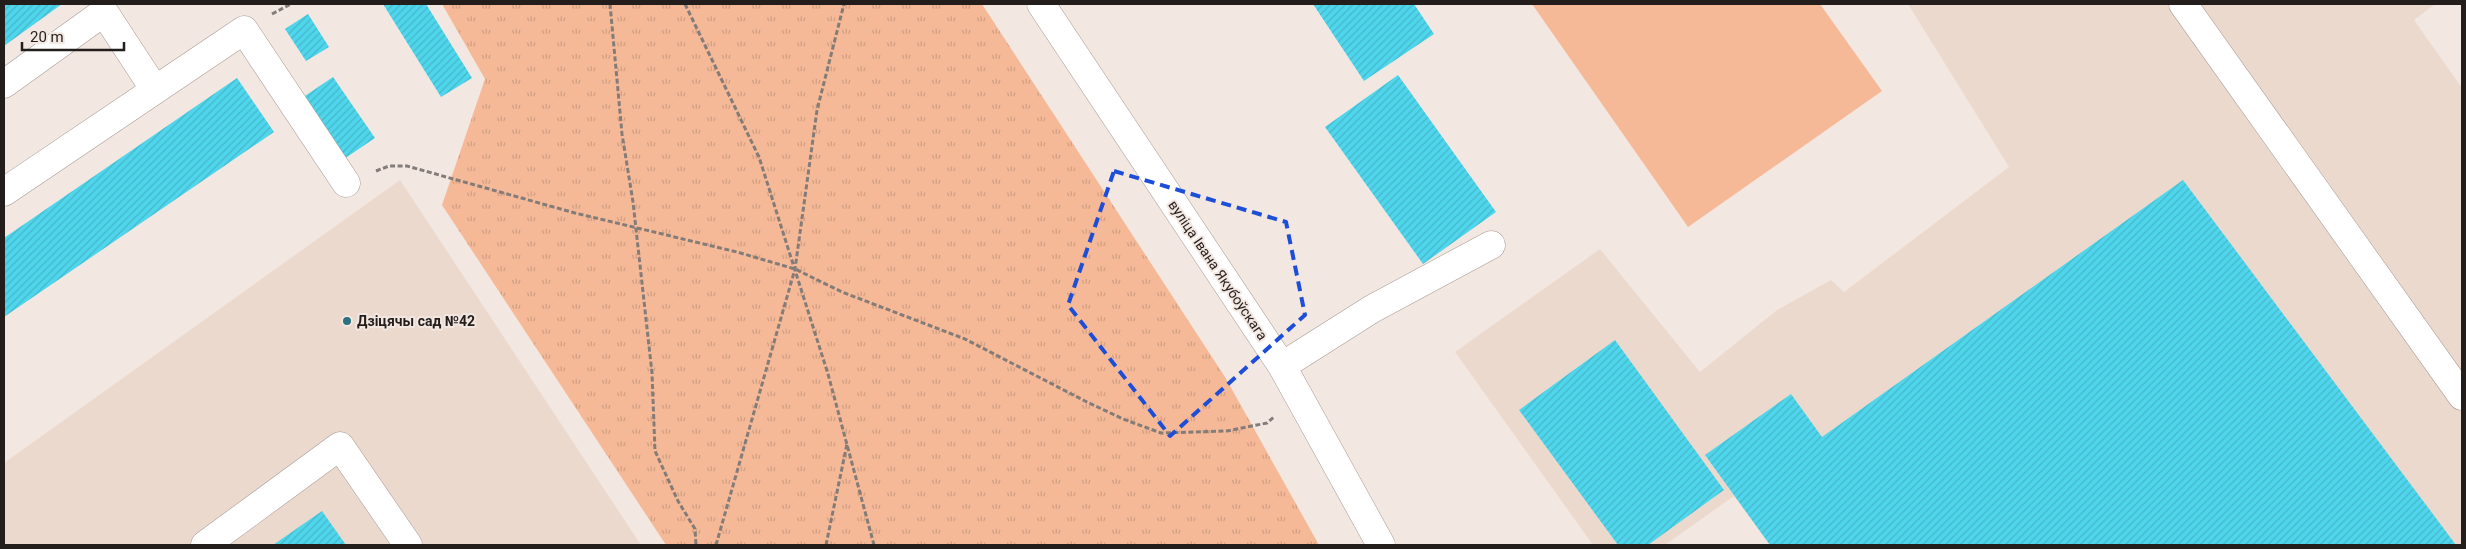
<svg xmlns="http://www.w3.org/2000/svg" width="2466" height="549" font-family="Roboto,sans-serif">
<defs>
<pattern id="park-tufts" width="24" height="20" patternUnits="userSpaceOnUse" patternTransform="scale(1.25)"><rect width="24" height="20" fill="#f5b998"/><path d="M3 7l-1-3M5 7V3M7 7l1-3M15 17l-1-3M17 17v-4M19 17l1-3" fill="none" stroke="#d29f82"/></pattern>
<pattern id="building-hatch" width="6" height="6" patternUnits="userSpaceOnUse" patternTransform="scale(1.25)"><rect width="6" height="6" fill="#4fd6ec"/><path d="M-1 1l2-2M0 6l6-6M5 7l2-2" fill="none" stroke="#45b7ca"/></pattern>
</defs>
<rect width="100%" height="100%" fill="#f3e7e1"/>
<path fill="#ecd9ce" d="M1908 4H2435L2414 20 2462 88V545H1770L1734 496 1665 545H1593L1455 352 1600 249 1700 372 1777 310 1831 280 1844 292 2009 167Z
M400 180 641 545H4V463Z"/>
<path fill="url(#park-tufts)" d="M442 4H982L1225 377 1319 545H666L442 205 485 79Z"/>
<path fill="#f5b998" d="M1532 4H1820L1882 91 1688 227Z"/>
<path fill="url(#building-hatch)" d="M4 4H62L4 46Z
M383 4H426L472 78 441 97Z
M1313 4H1414L1434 34 1364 81Z
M308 14 329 47 306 61 285 29Z
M1398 75 1496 212 1423 264 1325 127Z
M333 77 375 138 344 159 302 98Z
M237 78 274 132 4 317V238Z
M2183 180 2456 545H1770L1705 455 1791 394 1822 437Z
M1615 340 1724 490 1648 545H1618L1519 410Z
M322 511 346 545H273Z"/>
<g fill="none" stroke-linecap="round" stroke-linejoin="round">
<defs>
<path id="minor" d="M1041 4 1282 366 1381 545
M2183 4 2462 396
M4 84 104 12 155 90 4 192
M155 90 244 30 346 183
M1282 366 1372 309 1491 245
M205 545 340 446 408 545"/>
</defs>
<use href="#minor" stroke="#a79c96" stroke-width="29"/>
<path stroke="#847c78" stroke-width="3" stroke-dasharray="5 2.5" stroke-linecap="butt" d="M610 4 622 134 633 202 652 373 655 451 678 501 695 529 696 545
M685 4 759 157 828 374 874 545
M272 14 291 4
M376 171 389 166H407L575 213 737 252 795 269 842 292 965 339 1085 401 1123 419 1161 433 1227 431 1267 423 1274 417
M716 545 795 269 817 110 844 4
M826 545 847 444"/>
<use href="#minor" stroke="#fff" stroke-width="28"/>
</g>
<path fill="none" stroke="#1d4ed8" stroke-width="4" stroke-dasharray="10 6" stroke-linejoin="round" d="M1114 171 1286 222 1305 315 1170 436 1068 305Z"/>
<circle fill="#2b727e" stroke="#f3e7e1" stroke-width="2" cx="347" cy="321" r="5"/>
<g text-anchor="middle" stroke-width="4" stroke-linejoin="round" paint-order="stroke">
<g font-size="14" fill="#231e1c" stroke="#f3e7e1">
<text transform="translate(1218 270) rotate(56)" y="5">вуліца Івана Якубоўскага</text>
</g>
<g font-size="14" font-weight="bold" fill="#231e1c" stroke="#f3e7e1" text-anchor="start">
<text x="357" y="326">Дзіцячы сад №42</text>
</g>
</g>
<rect width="2466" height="549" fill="none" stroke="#231e1c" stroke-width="10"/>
<path d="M22 42v8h102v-8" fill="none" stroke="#231e1c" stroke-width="2.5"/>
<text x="30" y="42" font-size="15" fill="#231e1c" stroke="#f3e7e1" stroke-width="4" paint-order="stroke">20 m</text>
</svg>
